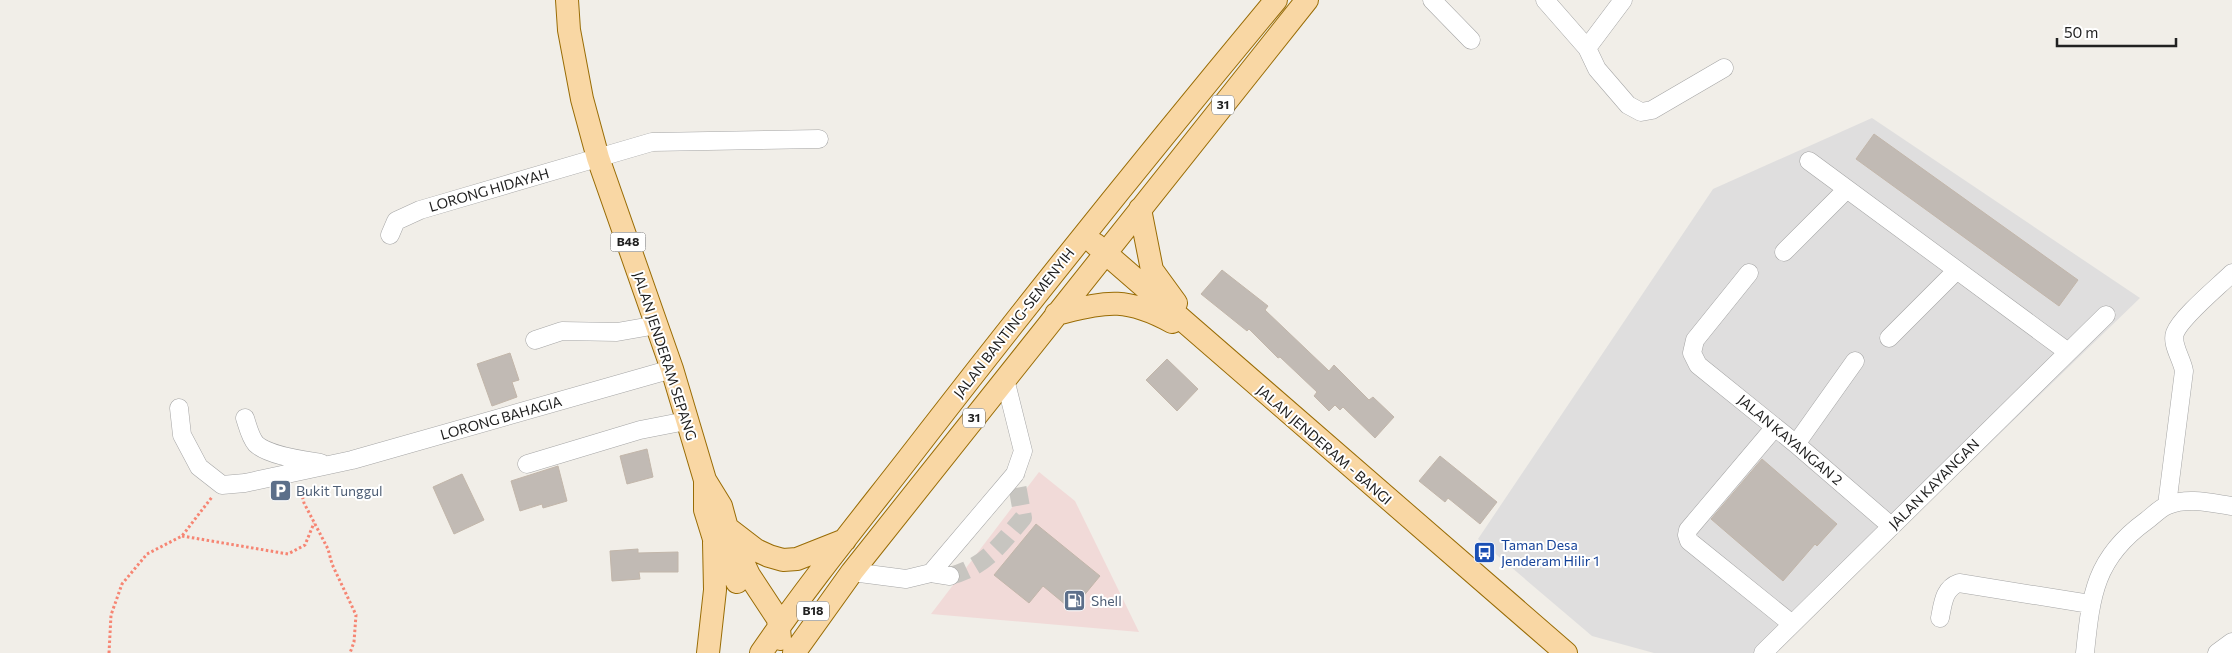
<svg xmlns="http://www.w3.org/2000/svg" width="2232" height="653" font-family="Commissioner,sans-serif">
<rect width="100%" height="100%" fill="#f1eee8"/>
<path fill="#dfdede" d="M1872 118 2140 298 1773 653H1654L1592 636 1478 539 1713 189Z"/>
<path fill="#f1dad8" d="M1039 472 1075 501 1139 632 931 614Z"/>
<path fill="#c1bab4" stroke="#c2b6aa" d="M1874 134 2078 280 2059 306 1856 159Z
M1222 270 1268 306 1265 310 1329 371 1334 365 1369 400 1373 397 1394 417 1375 438 1343 407 1340 410 1335 405 1329 411 1314 396 1317 392 1280 357 1278 358 1249 329 1247 331 1201 294Z
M510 353 519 380 512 382 517 397 492 406 477 364Z
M1167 359 1198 389 1177 411 1146 380Z
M647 449 653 477 627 484 620 456Z
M1440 456 1497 502 1480 524 1448 498 1445 502 1419 481Z
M1762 459 1837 524 1817 546 1815 544 1783 581 1711 519Z
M558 466 567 501 543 508 542 504 520 511 511 481Z
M462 474 484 520 454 534 433 487Z
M1036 524 1100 576 1072 610 1043 586 1029 603 994 575Z
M638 549V553L678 552V572H639L640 579 612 581 610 551Z"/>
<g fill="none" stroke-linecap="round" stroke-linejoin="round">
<path stroke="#c7c5c0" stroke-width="18" stroke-dasharray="18 9" stroke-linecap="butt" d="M950 576C985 567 1000 545 1023 518L1015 474"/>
<defs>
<path id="minor" d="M1432 0 1471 40
M1545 0 1587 48 1597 69 1628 105 1641 112 1652 110 1724 68
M1587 48 1623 0
M1809 161 2068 352
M390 235 396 221 420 210 652 142 819 139
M1784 252 1847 189
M1749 273 1695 340 1692 353 1698 365 1796 444 1891 526
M1889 338 1957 270
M535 340 562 331 617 332 657 325
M179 408 182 435 199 467 222 485 245 483 352 460 672 369
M245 418C248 427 250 437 256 444 269 456 304 460 321 463
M1775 427 1688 530 1687 535 1689 541 1792 624
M1796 444 1855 361
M527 464 640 430 686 421
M2167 505 2184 371C2182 359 2171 344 2175 333 2181 317 2219 286 2232 273
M852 572 906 579 931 573 950 576
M931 573 1015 474 1023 451 1005 379
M1940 618C1943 603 1944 588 1959 583L2090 604
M1763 653 2106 315
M2085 653C2091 594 2095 558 2146 521 2153 516 2160 508 2168 505 2188 497 2211 503 2232 506
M2217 653 2232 642"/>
<path id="major" d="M567 0 569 30 582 99 598 158 672 369 705 480 721 506 727 528 749 575 778 619 780 639
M1140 209 1152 270 1176 303
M1095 244 1566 653
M1056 314C1107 302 1124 296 1172 322
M705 481V510L714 539 737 582
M730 530 756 550 769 556 783 560 797 559 845 540
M708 653 715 590 714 542
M761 653C813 577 872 506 928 433 1041 287 1158 142 1276 0
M794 653 852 572 1307 0"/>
</defs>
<use href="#minor" stroke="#a5a5a5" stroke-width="19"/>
<use href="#major" stroke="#996c05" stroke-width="24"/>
<path stroke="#f68573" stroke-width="3" stroke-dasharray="2.5 2.5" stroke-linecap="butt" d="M300 487 304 503 328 549 332 564 356 615 354 642 350 653
M182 536 288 554 305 545 314 523
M109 653 111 615 122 584 147 554 182 536 212 497"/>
<use href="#minor" stroke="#fff" stroke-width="18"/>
<use href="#major" stroke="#f9d7a4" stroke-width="22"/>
</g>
<defs>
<symbol id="parking-square" viewBox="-11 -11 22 22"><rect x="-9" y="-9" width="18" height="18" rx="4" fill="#5c6f8a" stroke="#fff"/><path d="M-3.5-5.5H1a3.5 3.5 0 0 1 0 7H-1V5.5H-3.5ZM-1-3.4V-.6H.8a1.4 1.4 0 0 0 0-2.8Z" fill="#fff"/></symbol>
<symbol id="bus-square" viewBox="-11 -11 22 22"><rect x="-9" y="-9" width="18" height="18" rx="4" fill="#1a4fb4" stroke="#fff"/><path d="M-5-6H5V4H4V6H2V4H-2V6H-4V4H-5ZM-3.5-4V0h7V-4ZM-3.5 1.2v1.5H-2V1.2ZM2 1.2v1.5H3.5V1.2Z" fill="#fff"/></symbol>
<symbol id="fuel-square" viewBox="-11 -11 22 22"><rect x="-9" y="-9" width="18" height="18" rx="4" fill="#5c6f8a" stroke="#fff"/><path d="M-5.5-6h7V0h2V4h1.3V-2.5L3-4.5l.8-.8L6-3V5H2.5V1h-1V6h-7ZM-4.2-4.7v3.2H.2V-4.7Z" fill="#fff"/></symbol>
</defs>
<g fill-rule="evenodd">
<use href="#parking-square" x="268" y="478" width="25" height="25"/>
<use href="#bus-square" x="1472" y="540" width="25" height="25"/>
<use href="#fuel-square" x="1062" y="588" width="25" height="25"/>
</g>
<g text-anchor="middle" stroke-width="4" stroke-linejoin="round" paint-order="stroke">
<g fill="#fff" stroke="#646464" stroke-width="1">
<rect x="1212" y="95.5" width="22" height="19" rx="4"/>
<rect x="610.5" y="232.5" width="35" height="19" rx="4"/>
<rect x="963" y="408.5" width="22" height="19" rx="4"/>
<rect x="797" y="601.5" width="32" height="19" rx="4"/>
</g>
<g font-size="12" font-weight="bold" fill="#212121">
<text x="1223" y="109">31</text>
<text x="628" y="246">B48</text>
<text x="974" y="422">31</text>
<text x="813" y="615">B18</text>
</g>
<g font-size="14" fill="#212121" stroke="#fff">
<text transform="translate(489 190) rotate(-16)" y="5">LORONG HIDAYAH</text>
<text transform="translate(1014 323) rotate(-52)" y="5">JALAN BANTING-SEMENYIH</text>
<text transform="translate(665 356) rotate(72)" y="5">JALAN JENDERAM SEPANG</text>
<text transform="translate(501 418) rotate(-16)" y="5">LORONG BAHAGIA</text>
<text transform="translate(1790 440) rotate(40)" y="5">JALAN KAYANGAN 2</text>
<text transform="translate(1324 445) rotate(41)" y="5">JALAN JENDERAM - BANGI</text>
<text transform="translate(1934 484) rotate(-45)" y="5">JALAN KAYANGAN</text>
</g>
<g font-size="14" fill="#4e5e75" stroke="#fff" text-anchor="start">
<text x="296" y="496">Bukit Tunggul</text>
<text x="1091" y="606">Shell</text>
</g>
<g font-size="14" fill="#164399" stroke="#fff" text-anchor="start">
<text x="1501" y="550">Taman Desa<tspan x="1501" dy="16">Jenderam Hilir 1</tspan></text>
</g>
</g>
<path d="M2057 38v8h119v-8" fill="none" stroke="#212121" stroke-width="2.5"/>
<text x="2064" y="38" font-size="15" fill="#212121" stroke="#ffffff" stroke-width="4" paint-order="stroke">50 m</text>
</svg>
